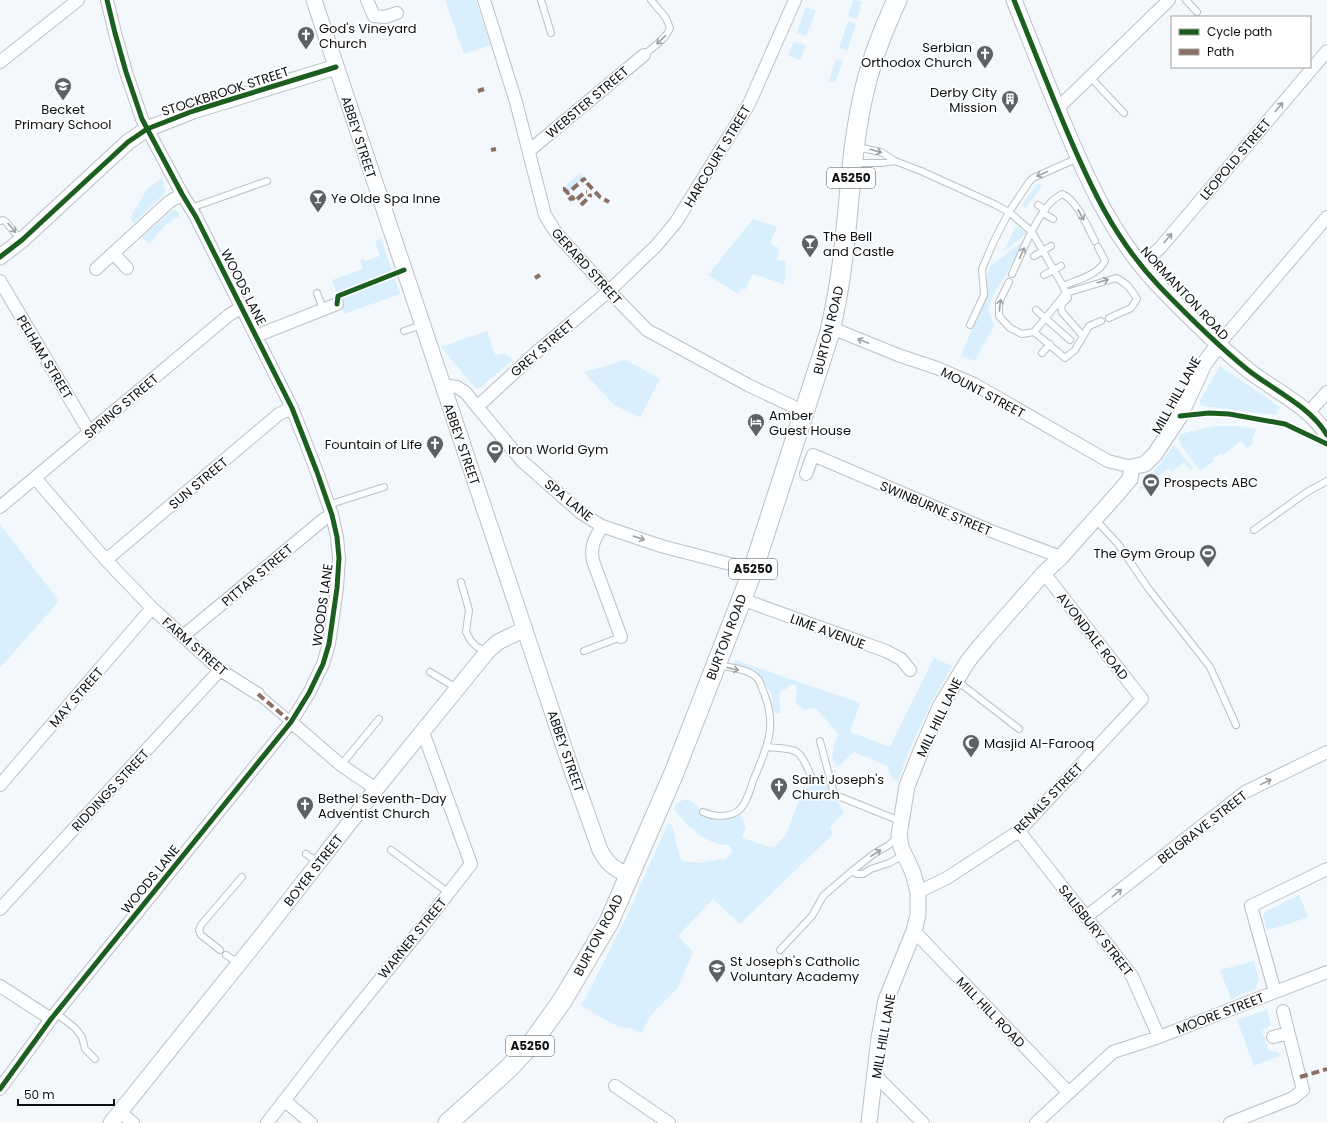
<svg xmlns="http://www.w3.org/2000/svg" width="1327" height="1123" font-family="Poppins,sans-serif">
<rect width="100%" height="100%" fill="#f2f8fc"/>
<path fill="#d9effd" d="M445 0H476L491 45 464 54Z
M850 0 862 1 857 19 848 16 853 1Z
M806 7 816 11 806 36 797 33Z
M848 21 856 24 847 51 839 48Z
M794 41 806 46 800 60 788 55Z
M836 59 843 61 835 83 829 81Z
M580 173 584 178 569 192 564 187Z
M162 178 166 192 134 223 130 218 147 189Z
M1038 182 1042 186 1026 208 1022 205Z
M174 210 177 211 180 216 165 225 149 244 142 237 170 212Z
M753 219 777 227 770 243 779 248 777 260 785 261 786 275 784 284 752 274 745 290 742 288 738 294 708 275Z
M1016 226 1027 233 1003 252Z
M1027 238 993 296 988 310 994 325 975 361 961 356 985 298 989 267Z
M381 239 400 294 344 314 332 280 363 269 360 260 363 258 365 261 380 256 375 241Z
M487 331 495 355 506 353 513 360 481 387 476 389 441 347Z
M626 360 660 379 640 417 614 405 584 372Z
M1220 366 1280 407 1276 415 1202 406 1200 404V400Z
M1214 426H1237L1256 429 1252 440 1253 443 1247 448 1241 441 1223 455 1221 453 1213 458 1214 461 1200 471 1183 448 1178 439 1181 434Z
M1174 445 1193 468 1190 470 1184 462 1172 472 1168 468 1139 492V490L1159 465Z
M0 524 59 601 0 668Z
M934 658 952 666 931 703 907 755 898 782 892 778 887 766 854 752 837 767 832 758 835 742 839 735 816 708 804 710 796 703 797 686 790 684 786 689 781 691C777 700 781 704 780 714L776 713 773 709 772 694 758 674 734 665 735 660 860 703 850 732 890 747Z
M823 778 844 812 830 827 833 834 740 924 713 899 678 936 693 952 678 988 652 1014 641 1033 631 1028 619 1027 581 1006 625 920 668 823 672 825 679 855 683 861 701 863 720 859 725 860 732 852 730 845C707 846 687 826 674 809L677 803 685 799 693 802 706 815 739 813 746 827 742 838 770 847 775 846 786 835 797 805 805 790Z
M1299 895 1308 917 1289 924 1267 930 1263 915 1266 911Z
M1254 961C1256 971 1262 980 1255 989L1231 999 1220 970Z
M1267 1010 1271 1024 1269 1027 1262 1031 1269 1051 1278 1052 1280 1056 1254 1066 1237 1020Z"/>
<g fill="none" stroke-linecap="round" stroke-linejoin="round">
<defs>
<path id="service" d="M541 0 551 33
M1186 0 1197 12
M644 55C653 47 666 39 670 28L666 18 651 0
M1090 77 1124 113
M857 147 881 152 895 161 921 171 994 204 1009 212 1032 232 1063 286 1068 298 1061 305 1062 312 1083 336
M855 163H881L895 161
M1038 205 1045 210
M191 208 267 181
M1043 213 1053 219
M0 221 3 220 6 222 21 240
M1034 256 1051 246
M1012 274C1022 253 1035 218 1052 201 1055 198 1059 196 1062 194 1077 200 1087 226 1095 241
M1044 275 1061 266
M1009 282 999 302V316L1010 328 1022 334 1034 332 1066 293 1116 278C1127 283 1131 289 1137 299L1131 308 1109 318
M1063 286C1077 280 1098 275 1105 261L1098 247
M317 293 323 309
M1036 310 1070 340
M970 325 984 295 982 269 994 241 1009 212 1029 182 1033 178 1078 158
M404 331 422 325
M1034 332 1065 358 1075 350 1089 326 1101 321
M1042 353 1050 344
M328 505 384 487
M1095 519 1118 544 1148 588 1210 667 1236 725
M1254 530 1307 492 1327 481
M461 582 469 610 466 632 471 641 477 647 486 651
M584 651 621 637
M430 672 458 689
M956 680 1019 729
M820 741 833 790 838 796 900 821
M767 747C775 748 784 748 792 750 803 752 808 771 813 780
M341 765 379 719
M703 812C715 817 727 818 738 811 746 805 750 790 753 781 766 749 778 728 764 693 762 689 761 683 758 679 750 669 731 668 718 665
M391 850 449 893
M306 854 318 862
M852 871 857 874H863L871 869 889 863 904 855
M220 950 201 935 199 930 201 925 242 877
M780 950 812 916 823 896 852 871 875 853 889 845 897 837
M226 955 232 959 240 960
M56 1013 75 1028 82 1037 85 1049 95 1059"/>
<path id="pedestrian" d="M258 694 291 722"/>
<path id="minor" d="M367 0 374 16 385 17 397 13
M484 0 516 102 545 215 553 228 558 235 609 291 647 330 748 385 805 412
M0 62 78 0
M1057 109 1169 0
M530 150 644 55
M113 253 127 268
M1141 265 1160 248 1327 51
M96 269 169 202 182 194
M0 281 90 433
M829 335 839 331 898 355 937 368 974 384 1108 461 1132 467
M256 336 337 304
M1218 345 1327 217
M442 385 457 387 465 392 522 461 581 513 602 526 661 546 753 570
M477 407 540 349 609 291 656 246 676 222 749 104 795 0
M1308 413 1327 392
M806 474 813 455 991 531 1061 557
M35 478 106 560 152 608 220 670 258 694
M0 507 229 315 242 307
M602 526C595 539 590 545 593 561L621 637
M106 560 279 414 292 408
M741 599 886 651 901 659 910 670
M183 636 324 519 332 515
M291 722 341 765 376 789
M0 785 152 608
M1019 831 1132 976 1159 1037
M918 892 947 878 1019 831 1142 699 1044 573
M0 909 220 670
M1086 917 1245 792 1327 752
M914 931 1068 1092
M0 986 51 1019
M1275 992 1251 906 1327 869
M1273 1037 1288 1033
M875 1075 923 1123
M615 1086 669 1123
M0 1089 51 1019 291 722 309 693 323 664 329 644 337 588 339 558 337 537 332 515 317 472 292 408 196 217 182 194 142 119 126 72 115 33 107 0
M285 1101 311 1123
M120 1112 133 1123
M267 1123 331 1040 416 935 471 864 423 732
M1036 1123 1113 1052 1159 1037 1327 972
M1230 1123 1293 1098 1303 1090 1283 1011"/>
<path id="tertiary" d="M314 0 573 774 600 850C608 865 614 868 629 876
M1014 0C1031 43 1048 86 1066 129 1091 188 1115 240 1160 287 1188 316 1217 345 1248 370 1273 390 1310 406 1327 435
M0 257 22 240 128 142 147 129 193 111 336 67
M111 1123 262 935 376 789 487 652 498 642 525 629
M869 1123 879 1038 886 1000 914 931 918 915V892L913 873 901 847 899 835 907 786 921 751 940 707 968 661 986 639 1044 573 1061 557 1119 492 1130 479 1132 467 1145 464 1155 454 1180 416 1204 364 1218 345"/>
<path id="primary" d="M448 1123 509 1068 532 1043 562 1001 609 922 674 773 753 570 829 335C834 314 838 294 841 272 850 211 850 148 865 88 872 58 884 28 897 0"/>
</defs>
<use href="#service" stroke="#bcc0c3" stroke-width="8"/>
<use href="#pedestrian" stroke="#bcc0c3" stroke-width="11"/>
<use href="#minor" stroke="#bcc0c3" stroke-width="14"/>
<use href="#tertiary" stroke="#bcc0c3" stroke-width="17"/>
<use href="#primary" stroke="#bcc0c3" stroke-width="21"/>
<use href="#service" stroke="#fdfeff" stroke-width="6"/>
<use href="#pedestrian" stroke="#fdfeff" stroke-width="9"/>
<use href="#minor" stroke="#fdfeff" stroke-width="12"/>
<use href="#tertiary" stroke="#fdfeff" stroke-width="15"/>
<use href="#primary" stroke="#fdfeff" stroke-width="19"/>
<path stroke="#8d6e63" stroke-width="4" stroke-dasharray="8 4" stroke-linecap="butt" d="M478 91 484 89
M491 150 496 149
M587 183 600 197 609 202
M563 189H564L568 193 584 179 585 181
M569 200 572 197 575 201 585 192H587
M581 205 590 196 589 194
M535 278 540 275
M258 694 291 722
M1300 1077 1327 1069"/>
<defs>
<path id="cycleway" d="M1014 0C1031 43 1048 86 1066 129 1091 188 1115 240 1160 287 1188 316 1217 345 1248 370 1273 390 1310 406 1327 435
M0 257 22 240 128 142 147 129 193 111 336 67
M337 304 338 296 404 270
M1180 416 1209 413 1229 414 1285 424 1327 444
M0 1089 51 1019 291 722 309 693 323 664 329 644 337 588 339 558 337 537 332 515 317 472 292 408 196 217 182 194 142 119 126 72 115 33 107 0"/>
</defs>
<use href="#cycleway" stroke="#fff" stroke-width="8"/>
<use href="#cycleway" stroke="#1b5e20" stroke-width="5"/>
</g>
<defs><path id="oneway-shaft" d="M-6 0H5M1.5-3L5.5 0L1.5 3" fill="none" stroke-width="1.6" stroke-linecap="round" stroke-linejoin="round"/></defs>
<g stroke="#9d9fa0">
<use href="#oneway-shaft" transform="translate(661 40) rotate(137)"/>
<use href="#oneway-shaft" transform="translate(1279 107) rotate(-50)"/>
<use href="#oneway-shaft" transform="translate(876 151) rotate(16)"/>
<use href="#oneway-shaft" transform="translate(1042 174) rotate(155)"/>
<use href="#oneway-shaft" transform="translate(1081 215) rotate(61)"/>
<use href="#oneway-shaft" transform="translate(12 228) rotate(50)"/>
<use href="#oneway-shaft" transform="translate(1168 238) rotate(-50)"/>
<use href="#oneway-shaft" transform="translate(1022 253) rotate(-65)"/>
<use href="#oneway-shaft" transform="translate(1103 281) rotate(-17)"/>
<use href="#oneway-shaft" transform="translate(1000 305) rotate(-84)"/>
<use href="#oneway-shaft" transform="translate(863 341) rotate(-158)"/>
<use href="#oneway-shaft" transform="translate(639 538) rotate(19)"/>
<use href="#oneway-shaft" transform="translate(733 669) rotate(14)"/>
<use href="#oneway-shaft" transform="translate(1266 782) rotate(-26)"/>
<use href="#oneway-shaft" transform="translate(876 853) rotate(-33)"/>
<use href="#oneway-shaft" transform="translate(1117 893) rotate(-38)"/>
</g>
<defs>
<symbol id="church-pin" viewBox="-11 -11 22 30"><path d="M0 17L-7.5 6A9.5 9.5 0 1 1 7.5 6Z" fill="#5c6164" stroke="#fff"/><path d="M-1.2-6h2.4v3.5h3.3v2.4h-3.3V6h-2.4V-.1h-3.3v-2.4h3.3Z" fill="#fff"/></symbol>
<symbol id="school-pin" viewBox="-11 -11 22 30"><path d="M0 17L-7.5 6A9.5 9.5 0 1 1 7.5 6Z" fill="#5c6164" stroke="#fff"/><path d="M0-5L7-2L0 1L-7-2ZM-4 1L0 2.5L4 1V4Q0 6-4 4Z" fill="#fff"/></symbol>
<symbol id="building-pin" viewBox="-11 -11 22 30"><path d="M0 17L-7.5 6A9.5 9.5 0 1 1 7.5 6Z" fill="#5c6164" stroke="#fff"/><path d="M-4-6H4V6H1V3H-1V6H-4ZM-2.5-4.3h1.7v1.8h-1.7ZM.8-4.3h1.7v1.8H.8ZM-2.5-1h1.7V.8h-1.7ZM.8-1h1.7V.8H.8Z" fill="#fff"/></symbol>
<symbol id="bar-pin" viewBox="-11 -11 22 30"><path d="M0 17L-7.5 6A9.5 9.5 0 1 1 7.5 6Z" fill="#5c6164" stroke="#fff"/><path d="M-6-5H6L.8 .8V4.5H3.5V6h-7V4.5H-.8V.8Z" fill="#fff"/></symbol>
<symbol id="hotel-pin" viewBox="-11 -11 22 30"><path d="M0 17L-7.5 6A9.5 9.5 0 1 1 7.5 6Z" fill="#5c6164" stroke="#fff"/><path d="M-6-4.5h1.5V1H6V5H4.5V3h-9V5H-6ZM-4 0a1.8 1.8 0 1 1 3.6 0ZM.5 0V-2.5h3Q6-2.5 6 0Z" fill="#fff"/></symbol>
<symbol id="stadium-pin" viewBox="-11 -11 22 30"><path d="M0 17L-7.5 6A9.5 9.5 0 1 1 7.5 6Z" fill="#5c6164" stroke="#fff"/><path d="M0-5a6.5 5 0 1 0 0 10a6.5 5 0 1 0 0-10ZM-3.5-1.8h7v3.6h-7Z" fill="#fff"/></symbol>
<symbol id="mosque-pin" viewBox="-11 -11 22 30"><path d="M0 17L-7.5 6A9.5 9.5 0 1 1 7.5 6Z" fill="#5c6164" stroke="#fff"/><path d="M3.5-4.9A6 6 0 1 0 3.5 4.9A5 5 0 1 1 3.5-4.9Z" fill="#fff"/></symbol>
</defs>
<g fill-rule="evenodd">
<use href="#church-pin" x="296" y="25" width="20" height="27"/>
<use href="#church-pin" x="975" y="44" width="20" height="27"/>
<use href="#school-pin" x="53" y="76" width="20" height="27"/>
<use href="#building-pin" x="1000" y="89" width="20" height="27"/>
<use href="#bar-pin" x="308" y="188" width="20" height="27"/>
<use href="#bar-pin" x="800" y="233" width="20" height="27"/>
<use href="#hotel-pin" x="746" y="412" width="20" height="27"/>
<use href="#church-pin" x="425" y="434" width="20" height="27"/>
<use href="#stadium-pin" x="485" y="439" width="20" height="27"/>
<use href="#stadium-pin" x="1141" y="472" width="20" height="27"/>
<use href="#stadium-pin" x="1198" y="543" width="20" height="27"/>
<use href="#mosque-pin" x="961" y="733" width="20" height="27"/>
<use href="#church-pin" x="769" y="776" width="20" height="27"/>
<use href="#church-pin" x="295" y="795" width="20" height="27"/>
<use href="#school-pin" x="707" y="958" width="20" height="27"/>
</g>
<g text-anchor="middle" stroke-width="3.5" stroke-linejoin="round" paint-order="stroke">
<g fill="#fff" stroke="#555859" stroke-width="1">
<rect x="827" y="168" width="48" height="20" rx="3"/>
<rect x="729" y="559" width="48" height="20" rx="3"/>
<rect x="506" y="1036" width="48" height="20" rx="3"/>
</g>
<g font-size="12" font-weight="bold" fill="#0c1012">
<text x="851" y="182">A5250</text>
<text x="753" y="573">A5250</text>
<text x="530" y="1050">A5250</text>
</g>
<g font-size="13" fill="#0c1012" stroke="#fff" text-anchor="start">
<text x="319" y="33">God's Vineyard<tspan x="319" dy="15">Church</tspan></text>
<text x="972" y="52" text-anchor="end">Serbian<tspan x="972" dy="15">Orthodox Church</tspan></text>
<text x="997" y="97" text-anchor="end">Derby City<tspan x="997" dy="15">Mission</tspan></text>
<text x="63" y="114" text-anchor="middle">Becket<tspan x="63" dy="15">Primary School</tspan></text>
<text x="331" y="203">Ye Olde Spa Inne</text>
<text x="823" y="241">The Bell<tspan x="823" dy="15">and Castle</tspan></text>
<text x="769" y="420">Amber<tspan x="769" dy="15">Guest House</tspan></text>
<text x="422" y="449" text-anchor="end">Fountain of Life</text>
<text x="508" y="454">Iron World Gym</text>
<text x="1164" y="487">Prospects ABC</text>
<text x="1195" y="558" text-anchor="end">The Gym Group</text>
<text x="984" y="748">Masjid Al-Farooq</text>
<text x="792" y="784">Saint Joseph's<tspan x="792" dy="15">Church</tspan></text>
<text x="318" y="803">Bethel Seventh-Day<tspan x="318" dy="15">Adventist Church</tspan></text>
<text x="730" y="966">St Joseph's Catholic<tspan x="730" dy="15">Voluntary Academy</tspan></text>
</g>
<g font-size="13" fill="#0c1012" stroke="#fff">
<text transform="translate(225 91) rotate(-18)" y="5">STOCKBROOK STREET</text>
<text transform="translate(587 102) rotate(-40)" y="5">WEBSTER STREET</text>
<text transform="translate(359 137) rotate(72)" y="5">ABBEY STREET</text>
<text transform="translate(717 156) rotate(-59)" y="5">HARCOURT STREET</text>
<text transform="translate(1235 159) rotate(-50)" y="5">LEOPOLD STREET</text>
<text transform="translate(587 266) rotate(48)" y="5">GERARD STREET</text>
<text transform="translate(244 287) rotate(63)" y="5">WOODS LANE</text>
<text transform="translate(1185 293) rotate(47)" y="5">NORMANTON ROAD</text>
<text transform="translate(828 330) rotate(-76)" y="5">BURTON ROAD</text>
<text transform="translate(542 348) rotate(-41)" y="5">GREY STREET</text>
<text transform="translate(45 357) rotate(59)" y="5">PELHAM STREET</text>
<text transform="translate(983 392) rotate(28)" y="5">MOUNT STREET</text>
<text transform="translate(1176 395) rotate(-61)" y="5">MILL HILL LANE</text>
<text transform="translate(121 406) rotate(-40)" y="5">SPRING STREET</text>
<text transform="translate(462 444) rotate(71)" y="5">ABBEY STREET</text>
<text transform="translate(198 483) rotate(-40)" y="5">SUN STREET</text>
<text transform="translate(569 500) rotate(39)" y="5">SPA LANE</text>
<text transform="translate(936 508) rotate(23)" y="5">SWINBURNE STREET</text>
<text transform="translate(257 575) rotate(-40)" y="5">PITTAR STREET</text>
<text transform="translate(322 605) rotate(-82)" y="5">WOODS LANE</text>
<text transform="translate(828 631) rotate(20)" y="5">LIME AVENUE</text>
<text transform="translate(1093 636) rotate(52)" y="5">AVONDALE ROAD</text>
<text transform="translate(726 637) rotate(-69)" y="5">BURTON ROAD</text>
<text transform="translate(195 646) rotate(41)" y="5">FARM STREET</text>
<text transform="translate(76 697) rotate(-49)" y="5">MAY STREET</text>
<text transform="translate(939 717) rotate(-64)" y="5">MILL HILL LANE</text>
<text transform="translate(566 751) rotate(71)" y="5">ABBEY STREET</text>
<text transform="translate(110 790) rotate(-47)" y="5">RIDDINGS STREET</text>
<text transform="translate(1048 798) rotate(-46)" y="5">RENALS STREET</text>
<text transform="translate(1202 827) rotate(-38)" y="5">BELGRAVE STREET</text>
<text transform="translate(313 870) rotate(-52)" y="5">BOYER STREET</text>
<text transform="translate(150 879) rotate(-51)" y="5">WOODS LANE</text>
<text transform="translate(1096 930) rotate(52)" y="5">SALISBURY STREET</text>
<text transform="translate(598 935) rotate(-62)" y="5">BURTON ROAD</text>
<text transform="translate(412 938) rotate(-51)" y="5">WARNER STREET</text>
<text transform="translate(991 1012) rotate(46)" y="5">MILL HILL ROAD</text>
<text transform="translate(1220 1013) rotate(-21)" y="5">MOORE STREET</text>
<text transform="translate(883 1036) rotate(-80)" y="5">MILL HILL LANE</text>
</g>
</g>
<rect x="1171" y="16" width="140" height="52" fill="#ffffff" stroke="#9e9fa0"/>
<rect x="1179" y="29" width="20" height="6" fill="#1b5e20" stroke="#9e9fa0"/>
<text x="1207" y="36" font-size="12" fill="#0c1012">Cycle path</text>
<rect x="1179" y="49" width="20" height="6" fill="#8d6e63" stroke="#9e9fa0"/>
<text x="1207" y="56" font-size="12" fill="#0c1012">Path</text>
<path d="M18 1099v6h96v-6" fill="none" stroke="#0c1012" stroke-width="2"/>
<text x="24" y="1099" font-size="12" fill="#0c1012" stroke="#ffffff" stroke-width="3" paint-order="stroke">50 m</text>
</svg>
